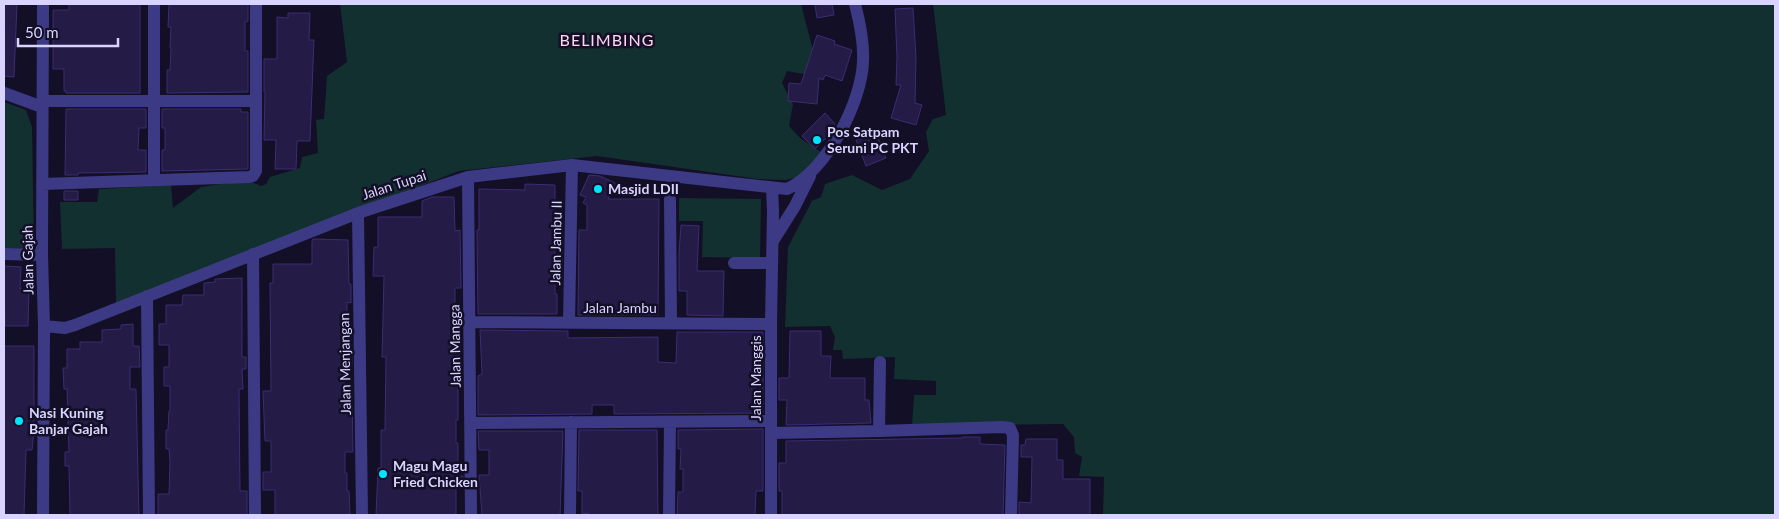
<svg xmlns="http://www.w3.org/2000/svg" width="1779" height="519" font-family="Lato,sans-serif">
<rect width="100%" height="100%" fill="#130f26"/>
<path fill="#12302f" d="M340 4H801L817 66 809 75 787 71 782 83 793 104 789 126 800 138 821 152 802 176 786 180 758 179 597 156 459 171 116 304 115 248 62 249 60 202H97L99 189 171 185 173 208 201 187 247 180 261 186 266 184 270 177 300 168 302 157 318 153 316 120 324 119 327 76 347 62Z
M933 4H1775V515H1103L1104 477 1079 476 1082 457 1075 453 1074 437 1063 424 912 426 914 395H936V381L894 379 895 357 843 359 842 350H833L835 337 830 326 785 327 788 247 812 201 821 197 825 184 852 175 882 190 910 179 929 151 926 132 933 119 946 115Z
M4 102 26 110 32 127 34 249 4 248Z
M679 198 761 199 760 258 702 257 703 221H679Z"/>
<path fill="#241b47" stroke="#3b2d73" d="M4 4H17L14 77 4 76Z
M69 4H140V93H66V91H64V69H53V10H69Z
M169 4H248V21L245 22V51H248V92L167 93V70H170L171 48H170L171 27H168Z
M815 4H832L834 15 817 18Z
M913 8 916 57 915 103 922 105 916 125 891 118 901 85H896L897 57 895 9Z
M288 13H310L309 40H314L310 141H297L296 169H275L276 140H264L265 92H264V59H277V17L288 18Z
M817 35 835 41 834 44 852 50 842 81 825 75 823 80 819 78 817 104 788 101 789 83 801 84Z
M66 109H146V128H139L138 150H146V172L78 173V175H65Z
M162 109H241V112H248V169L162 171V150H165V128H162Z
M825 113 835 124 828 136 815 149 802 136Z
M876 132 886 158 866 166 856 140Z
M589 175 600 176 615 183 608 199H659L658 315H578L579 230H587V205L583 203 586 197 580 195Z
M525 184 555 185V294H557V314H478L477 230H479V189L525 190Z
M64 191H78V200H64Z
M432 197H454L455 231 460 230 461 288H455V311H454V332H460V354L458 355V420H456V443H458V476H463V485H456V515H376L378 468H381V430H385L386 357H382L384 276H373L374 247H378V217H422V201Z
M681 225 699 226 697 271H724L723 316 687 315V291H679V253Z
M314 239 348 240 349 284H351V303L347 302V323H351L352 365H344V390H352L353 452H345V473H347V491H349L350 515H275V490H263V472H271V441H265L263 391H271L270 283H273V264H312V240Z
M4 266 21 267 20 289H29L28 326H5Z
M242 278V357H246V369H242L243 389H239L240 491H247V515H158V494H169L170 462 169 449H166V430H168L169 411H170V386H164V367H169V345H159V324H166V305H182L183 295H204V283L215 282V279Z
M133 324V346H139L140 367H130V389H136L139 515H70L69 466H65V452H69L67 389H64L63 368H67V349H80V342H102V330L121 329V325Z
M480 330 568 331V338L658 337V362L676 363 677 332H763V413L614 414V405H592V414L478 415V376L482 374Z
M790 331H821V356H831L830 378H865V400H869L871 423 786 425 787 400H779V378H789Z
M4 346H34V431L32 450H26L24 515H4Z
M763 429V491H756L755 515H677L678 492H683V469H680L681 449H678V430Z
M579 430H657L658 515H588V513L582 514V491H578Z
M478 431H563L560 515H482L479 475H489V450H479Z
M962 437H980V444L1005 445 1003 515H782V491H779V463H786V441L962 438Z
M1026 439H1057V460H1063V479H1090V515H1019V502L1031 503 1032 457H1021V445H1025Z"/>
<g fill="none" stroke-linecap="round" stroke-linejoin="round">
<path stroke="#3d3a85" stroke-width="12" d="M43 4 42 255 44 326 43 515
M154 4V180
M4 93 42 107
M42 101H256
M468 177 471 515
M42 184 249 177 253 176 256 171V4
M670 199 671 323
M358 213 362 515
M773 241 795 206 810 176
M4 254 42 255
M253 254 255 515
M734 263H772
M147 296 149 515
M470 322 771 324
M569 322 572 165
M44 326 65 328 75 325 358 213 468 177 572 165 787 189C826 172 862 102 863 61 864 42 860 23 855 4
M471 423 771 421
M879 431 880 362
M771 433 879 431 1002 427 1010 428 1013 435 1011 515
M570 515 571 422
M669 515 670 422
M771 515V324L773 211 772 188"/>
</g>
<g fill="#00e5ff" stroke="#130f26" stroke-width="2">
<circle cx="817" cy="140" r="5"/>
<circle cx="598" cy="189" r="5"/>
<circle cx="19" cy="421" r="5"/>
<circle cx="383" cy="474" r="5"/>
</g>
<g text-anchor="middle" stroke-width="5" stroke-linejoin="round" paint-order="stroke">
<g font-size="14" font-weight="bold" fill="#d9d4ff" stroke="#130f26" text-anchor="start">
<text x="827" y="137">Pos Satpam<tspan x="827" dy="16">Seruni PC PKT</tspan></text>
<text x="608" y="194">Masjid LDII</text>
<text x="29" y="418">Nasi Kuning<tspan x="29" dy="16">Banjar Gajah</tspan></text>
<text x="393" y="471">Magu Magu<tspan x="393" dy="16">Fried Chicken</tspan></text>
</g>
<g font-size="14" fill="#d9d4ff" stroke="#130f26">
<text transform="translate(394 185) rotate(-18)" y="5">Jalan Tupai</text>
<text transform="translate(556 243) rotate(-89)" y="5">Jalan Jambu II</text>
<text transform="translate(28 260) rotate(-91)" y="5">Jalan Gajah</text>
<text x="620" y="313">Jalan Jambu</text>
<text transform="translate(455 346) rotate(-91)" y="5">Jalan Mangga</text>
<text transform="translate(345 364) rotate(-91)" y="5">Jalan Menjangan</text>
<text transform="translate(756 378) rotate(-90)" y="5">Jalan Manggis</text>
</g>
<g font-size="16" letter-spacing="1" fill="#ffd6f0" stroke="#130f26">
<text x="607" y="46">BELIMBING</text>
</g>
</g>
<rect width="1779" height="519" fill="none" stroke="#d9d4ff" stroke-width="10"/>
<path d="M18 38v8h100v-8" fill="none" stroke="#d9d4ff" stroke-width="2.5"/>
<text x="25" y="38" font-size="15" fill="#d9d4ff" stroke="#130f26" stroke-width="4" paint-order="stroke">50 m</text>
</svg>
